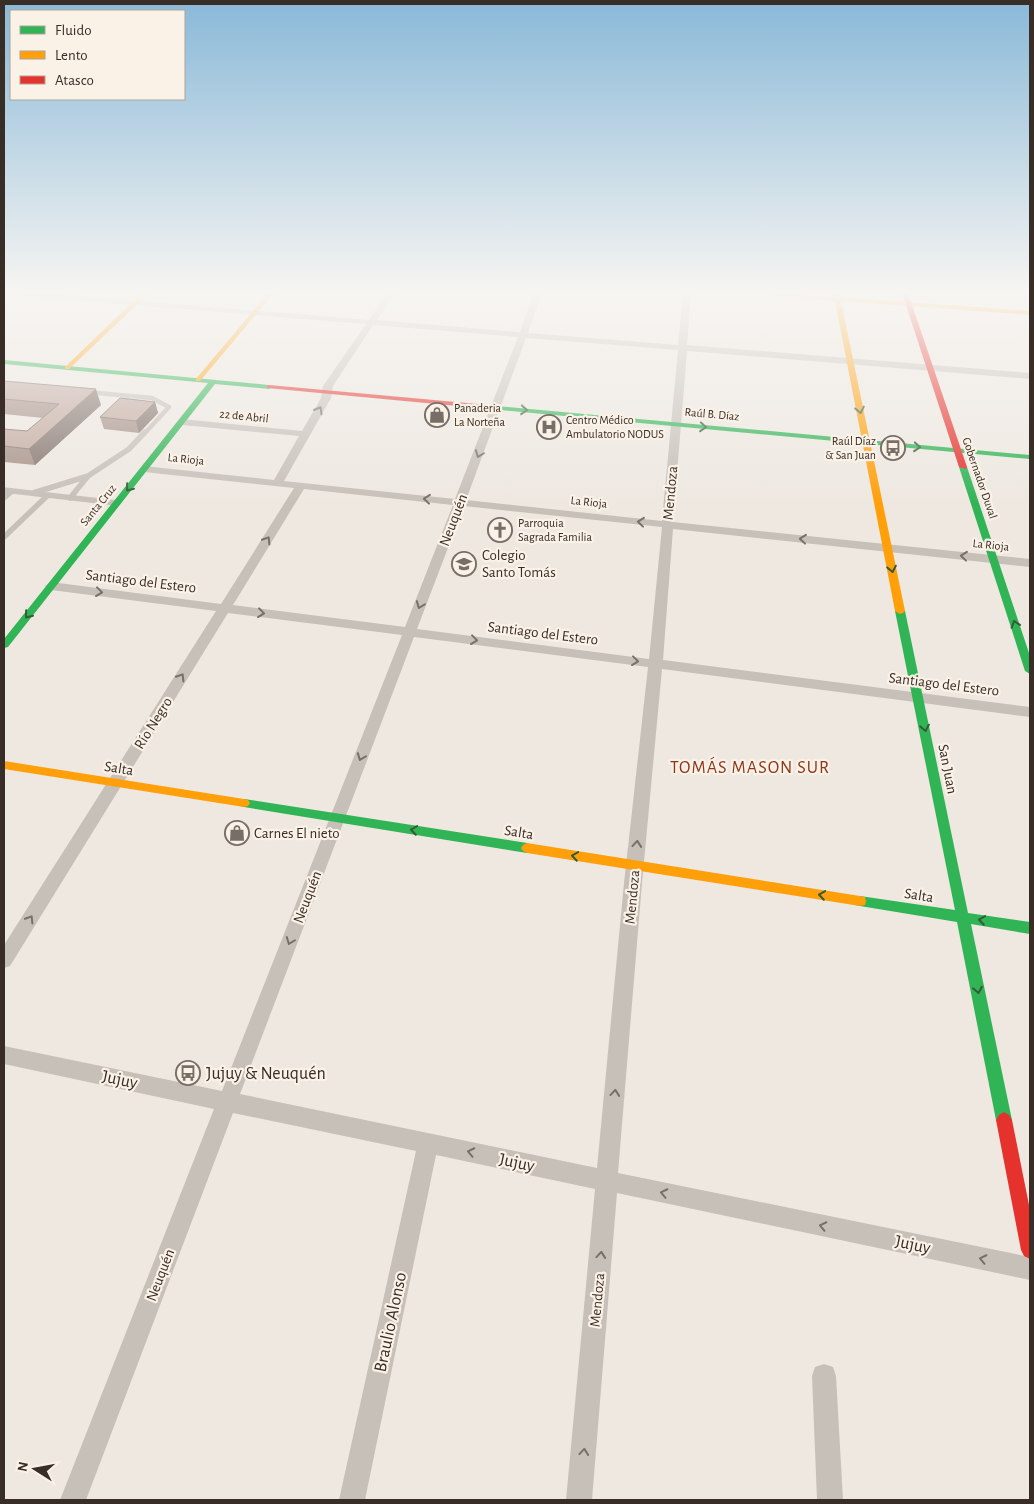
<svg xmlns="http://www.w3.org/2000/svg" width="1034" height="1504" font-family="'Alegreya Sans',sans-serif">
<rect width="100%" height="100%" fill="#eee8e1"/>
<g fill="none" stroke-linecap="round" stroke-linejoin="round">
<path stroke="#c7c0b9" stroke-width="4.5" d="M87 392 152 398 169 407 144 434"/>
<path stroke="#c7c0b9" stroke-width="5.5" d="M4 490 117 503
M33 493 88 476 129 449 145 432
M4 498 12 491
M70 498 88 476
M4 537 48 495"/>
<path fill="#c7c0b9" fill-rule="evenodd" d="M5 293H42L369 320 387 293H395L377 320 520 332 534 293H542L528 333 678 345 683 293H691L687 345 1030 373V379L687 351 673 522 1030 559V567L673 529 663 660 1030 707V717L662 669 642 883 618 1173 1030 1257V1280L617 1193 592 1500H566L595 1189 436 1155 365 1500H339L416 1151 233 1113 86 1500H60L214 1109 4 1064V1046L222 1091 402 635 228 613 10 966 4 968V945L216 611 51 590 45 586 51 582 221 604 294 488 144 472 139 469 144 466 274 480 299 436 182 425 177 422 182 419 302 431 321 398 323 386 366 324 9 295ZM373 325 518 337 455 499 284 481 331 398 333 386ZM526 338 678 350 662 521 466 500ZM304 489 453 505 405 627 233 605ZM464 506 662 527 649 659 417 629ZM414 637 648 667 624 883 597 1168 240 1094Z
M824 1364 833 1367 836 1376 843 1500H817L812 1376 815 1367Z"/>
<path fill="#30b455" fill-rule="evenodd" d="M4 360 269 385 272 387 269 389 215 384 8 647 4 648V639L208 383 4 364Z
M486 405 1030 455V459L489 409 485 407Z
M960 465 967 467 1030 656V674L1025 671 959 467Z
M900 608 905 611 968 913 1030 922V934L971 924 1012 1120 1009 1125 1004 1128 999 1125 996 1120 957 922 860 906 855 905 854 901 855 897 860 896 955 910 895 611Z
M244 799 527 843 531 845 533 848 531 851 527 853 244 807 240 806 238 803 240 800Z"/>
<path fill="#ff9f0a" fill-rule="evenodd" d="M142 293H149L69 369H65V367Z
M268 293H274L200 381H196V379Z
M751 293 834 297 833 293H839L840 297 1030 311V315L841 301 905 611 903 613 900 614 895 611 835 301Z
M4 761 244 799 248 800 250 803 248 806 244 807 4 769Z
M527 843 860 896 865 897 866 901 865 905 860 906 527 853 523 851 521 848 523 845Z"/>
<path fill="#e5322d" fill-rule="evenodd" d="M902 293H908L967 467 966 469 959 467Z
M269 385 489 405 493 407 489 409 267 388V386Z
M1004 1112 1009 1115 1012 1120 1030 1210V1259L1024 1256 1021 1250 996 1120 999 1115Z"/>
</g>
<path fill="#a8938a" d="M4 381 101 405 35 465 4 462V429L27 431 43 418 4 414Z
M155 402 158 413 139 433 104 429 100 417Z"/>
<path fill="#887871" d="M96 389 101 405 35 465 29 449Z
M155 402 158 413 139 433 136 421Z"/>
<path fill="#c3aba1" stroke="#887871" d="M4 381 96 389 29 449 4 446V429L27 431 59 404 4 399Z
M120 398 155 402 136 421 100 417Z"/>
<defs><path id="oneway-chevron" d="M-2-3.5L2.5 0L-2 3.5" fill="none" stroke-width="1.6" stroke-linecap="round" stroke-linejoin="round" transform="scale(1.25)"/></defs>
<g stroke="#786f69">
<use href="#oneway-chevron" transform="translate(319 410) rotate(-60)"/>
<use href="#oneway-chevron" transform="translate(479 454) rotate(111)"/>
<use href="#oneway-chevron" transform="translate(427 499) rotate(-174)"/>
<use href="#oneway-chevron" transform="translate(641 522) rotate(-174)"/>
<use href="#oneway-chevron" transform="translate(803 539) rotate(-174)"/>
<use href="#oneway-chevron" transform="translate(267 540) rotate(-58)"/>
<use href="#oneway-chevron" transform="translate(964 556) rotate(-174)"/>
<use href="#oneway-chevron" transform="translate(99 592) rotate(7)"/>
<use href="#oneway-chevron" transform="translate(420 605) rotate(111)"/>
<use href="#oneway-chevron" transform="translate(261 613) rotate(7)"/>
<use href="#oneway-chevron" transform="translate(474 640) rotate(7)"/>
<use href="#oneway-chevron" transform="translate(635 661) rotate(7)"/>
<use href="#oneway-chevron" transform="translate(181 677) rotate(-58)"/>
<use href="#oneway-chevron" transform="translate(361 757) rotate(111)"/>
<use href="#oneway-chevron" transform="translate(637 844) rotate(-85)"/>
<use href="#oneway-chevron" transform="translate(30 919) rotate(-58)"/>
<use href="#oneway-chevron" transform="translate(290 941) rotate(111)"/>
<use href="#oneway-chevron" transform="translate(615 1093) rotate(-85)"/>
<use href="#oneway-chevron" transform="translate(471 1152) rotate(-168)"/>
<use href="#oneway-chevron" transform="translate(664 1193) rotate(-168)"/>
<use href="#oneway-chevron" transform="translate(823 1226) rotate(-168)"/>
<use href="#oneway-chevron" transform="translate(601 1255) rotate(-85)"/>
<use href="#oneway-chevron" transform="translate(983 1259) rotate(-168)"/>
<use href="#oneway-chevron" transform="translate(584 1452) rotate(-85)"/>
</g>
<g stroke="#355c37">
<use href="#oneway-chevron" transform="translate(524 410) rotate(5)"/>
<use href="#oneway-chevron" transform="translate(860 410) rotate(78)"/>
<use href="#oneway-chevron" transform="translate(703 427) rotate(5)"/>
<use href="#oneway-chevron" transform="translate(917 447) rotate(5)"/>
<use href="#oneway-chevron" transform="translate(129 488) rotate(129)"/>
<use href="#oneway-chevron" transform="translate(892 569) rotate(79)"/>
<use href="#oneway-chevron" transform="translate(28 615) rotate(129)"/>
<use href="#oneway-chevron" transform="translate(1015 624) rotate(-109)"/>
<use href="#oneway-chevron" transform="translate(925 728) rotate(79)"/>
<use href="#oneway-chevron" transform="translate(414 830) rotate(-171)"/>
<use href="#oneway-chevron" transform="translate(575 856) rotate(-171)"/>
<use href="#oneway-chevron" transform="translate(822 895) rotate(-171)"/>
<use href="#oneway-chevron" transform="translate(982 920) rotate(-171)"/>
<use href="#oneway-chevron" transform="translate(978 990) rotate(79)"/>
</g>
<linearGradient id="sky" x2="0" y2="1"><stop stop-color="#89b9d8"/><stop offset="0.58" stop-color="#f7f5f2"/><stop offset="1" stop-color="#f7f5f2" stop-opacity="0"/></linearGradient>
<rect width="1034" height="504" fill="url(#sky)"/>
<defs>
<symbol id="shop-ring" viewBox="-11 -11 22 22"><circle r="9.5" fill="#fbf2e7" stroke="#786e68" stroke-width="1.5"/><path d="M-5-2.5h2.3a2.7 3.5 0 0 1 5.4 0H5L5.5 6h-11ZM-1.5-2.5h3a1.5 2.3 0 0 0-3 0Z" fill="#786e68"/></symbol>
<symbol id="hospital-ring" viewBox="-11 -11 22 22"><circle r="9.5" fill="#fbf2e7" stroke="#786e68" stroke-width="1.5"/><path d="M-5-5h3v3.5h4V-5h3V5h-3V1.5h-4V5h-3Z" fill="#786e68"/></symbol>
<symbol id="bus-ring" viewBox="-11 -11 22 22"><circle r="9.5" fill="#fbf2e7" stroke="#786e68" stroke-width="1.5"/><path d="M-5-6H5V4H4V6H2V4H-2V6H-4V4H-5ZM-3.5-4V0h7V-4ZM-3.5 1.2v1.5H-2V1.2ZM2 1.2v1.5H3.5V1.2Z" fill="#786e68"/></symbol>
<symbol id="church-ring" viewBox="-11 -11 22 22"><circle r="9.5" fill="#fbf2e7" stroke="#786e68" stroke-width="1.5"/><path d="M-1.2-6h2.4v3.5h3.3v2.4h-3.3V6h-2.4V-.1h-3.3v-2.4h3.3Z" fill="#786e68"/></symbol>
<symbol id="school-ring" viewBox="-11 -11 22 22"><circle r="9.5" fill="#fbf2e7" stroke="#786e68" stroke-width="1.5"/><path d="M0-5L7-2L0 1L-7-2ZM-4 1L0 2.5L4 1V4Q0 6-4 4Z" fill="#786e68"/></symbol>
</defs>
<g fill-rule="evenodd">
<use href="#shop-ring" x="423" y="401" width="28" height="28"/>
<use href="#hospital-ring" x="535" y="413" width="28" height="28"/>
<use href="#bus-ring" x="879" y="434" width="28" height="28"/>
<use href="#church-ring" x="486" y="516" width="28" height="28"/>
<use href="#school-ring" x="450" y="550" width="28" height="28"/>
<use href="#shop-ring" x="223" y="819" width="28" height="28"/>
<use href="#bus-ring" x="174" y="1059" width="28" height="28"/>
</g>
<g text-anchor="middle" stroke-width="4.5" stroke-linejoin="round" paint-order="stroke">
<g font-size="12" fill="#382d27" stroke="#fbf2e7" text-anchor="start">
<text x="454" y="412">Panaderia<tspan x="454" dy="14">La Norteña</tspan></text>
<text x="566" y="424">Centro Médico<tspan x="566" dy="14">Ambulatorio NODUS</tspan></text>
<text x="876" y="445" text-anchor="end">Raúl Díaz<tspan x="876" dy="14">&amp; San Juan</tspan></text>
<text x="518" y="527">Parroquia<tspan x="518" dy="14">Sagrada Familia</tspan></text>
</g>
<g font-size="12" fill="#382d27" stroke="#fbf2e7">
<text transform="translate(712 414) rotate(5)" y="4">Raúl B. Díaz</text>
<text transform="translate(244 416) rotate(6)" y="4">22 de Abril</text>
<text transform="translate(186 459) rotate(6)" y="4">La Rioja</text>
<text transform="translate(980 478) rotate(71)" y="4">Gobernador Duval</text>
<text transform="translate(589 502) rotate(6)" y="4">La Rioja</text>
<text transform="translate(98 505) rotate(-51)" y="4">Santa Cruz</text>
<text transform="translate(991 545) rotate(6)" y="4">La Rioja</text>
</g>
<g font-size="15" fill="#382d27" stroke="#fbf2e7">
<text transform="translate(670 493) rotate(-85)" y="5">Mendoza</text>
<text transform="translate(453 520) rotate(-69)" y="5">Neuquén</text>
<text transform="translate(141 581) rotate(7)" y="5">Santiago del Estero</text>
<text transform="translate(543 633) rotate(7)" y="5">Santiago del Estero</text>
<text transform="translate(944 684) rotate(7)" y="5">Santiago del Estero</text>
<text transform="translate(153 723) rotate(-58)" y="5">Río Negro</text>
<text transform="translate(119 768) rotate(9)" y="5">Salta</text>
<text transform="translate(948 769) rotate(79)" y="5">San Juan</text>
<text transform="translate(519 832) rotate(9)" y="5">Salta</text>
<text transform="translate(919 895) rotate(9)" y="5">Salta</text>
<text transform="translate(307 897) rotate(-69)" y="5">Neuquén</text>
<text transform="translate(632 897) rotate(-85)" y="5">Mendoza</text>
<text transform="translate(160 1275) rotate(-69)" y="5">Neuquén</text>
<text transform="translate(597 1300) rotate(-85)" y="5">Mendoza</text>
</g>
<g font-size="15" fill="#382d27" stroke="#fbf2e7" text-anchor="start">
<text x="482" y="560">Colegio<tspan x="482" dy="17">Santo Tomás</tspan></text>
<text x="254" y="838">Carnes El nieto</text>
</g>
<g font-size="18" letter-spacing="1" fill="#8e361a" stroke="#fbf2e7">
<text x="750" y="773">TOMÁS MASON SUR</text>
</g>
<g font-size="18" fill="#382d27" stroke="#fbf2e7" text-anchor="start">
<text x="206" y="1079">Jujuy &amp; Neuquén</text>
</g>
<g font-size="18" fill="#382d27" stroke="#fbf2e7">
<text transform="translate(120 1079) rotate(12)" y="6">Jujuy</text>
<text transform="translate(517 1162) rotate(12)" y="6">Jujuy</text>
<text transform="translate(913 1244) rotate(12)" y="6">Jujuy</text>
<text transform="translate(390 1322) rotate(-78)" y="6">Braulio Alonso</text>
</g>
</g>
<rect width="1034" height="1504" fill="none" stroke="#382d27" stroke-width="10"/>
<rect x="10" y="10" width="175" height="90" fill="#fbf2e7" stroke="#ada39a"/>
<rect x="20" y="26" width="25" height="8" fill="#30b455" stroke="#ada39a"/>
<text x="55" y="35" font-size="15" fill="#382d27">Fluido</text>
<rect x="20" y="51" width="25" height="8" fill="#ff9f0a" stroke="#ada39a"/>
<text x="55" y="60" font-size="15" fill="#382d27">Lento</text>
<rect x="20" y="76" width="25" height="8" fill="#e5322d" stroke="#ada39a"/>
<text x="55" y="85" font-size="15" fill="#382d27">Atasco</text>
<g transform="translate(35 1469) rotate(281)" stroke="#fbf2e7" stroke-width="4" paint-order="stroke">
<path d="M0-4L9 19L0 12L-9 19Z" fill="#382d27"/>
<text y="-8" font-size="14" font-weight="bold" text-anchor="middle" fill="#382d27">N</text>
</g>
</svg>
